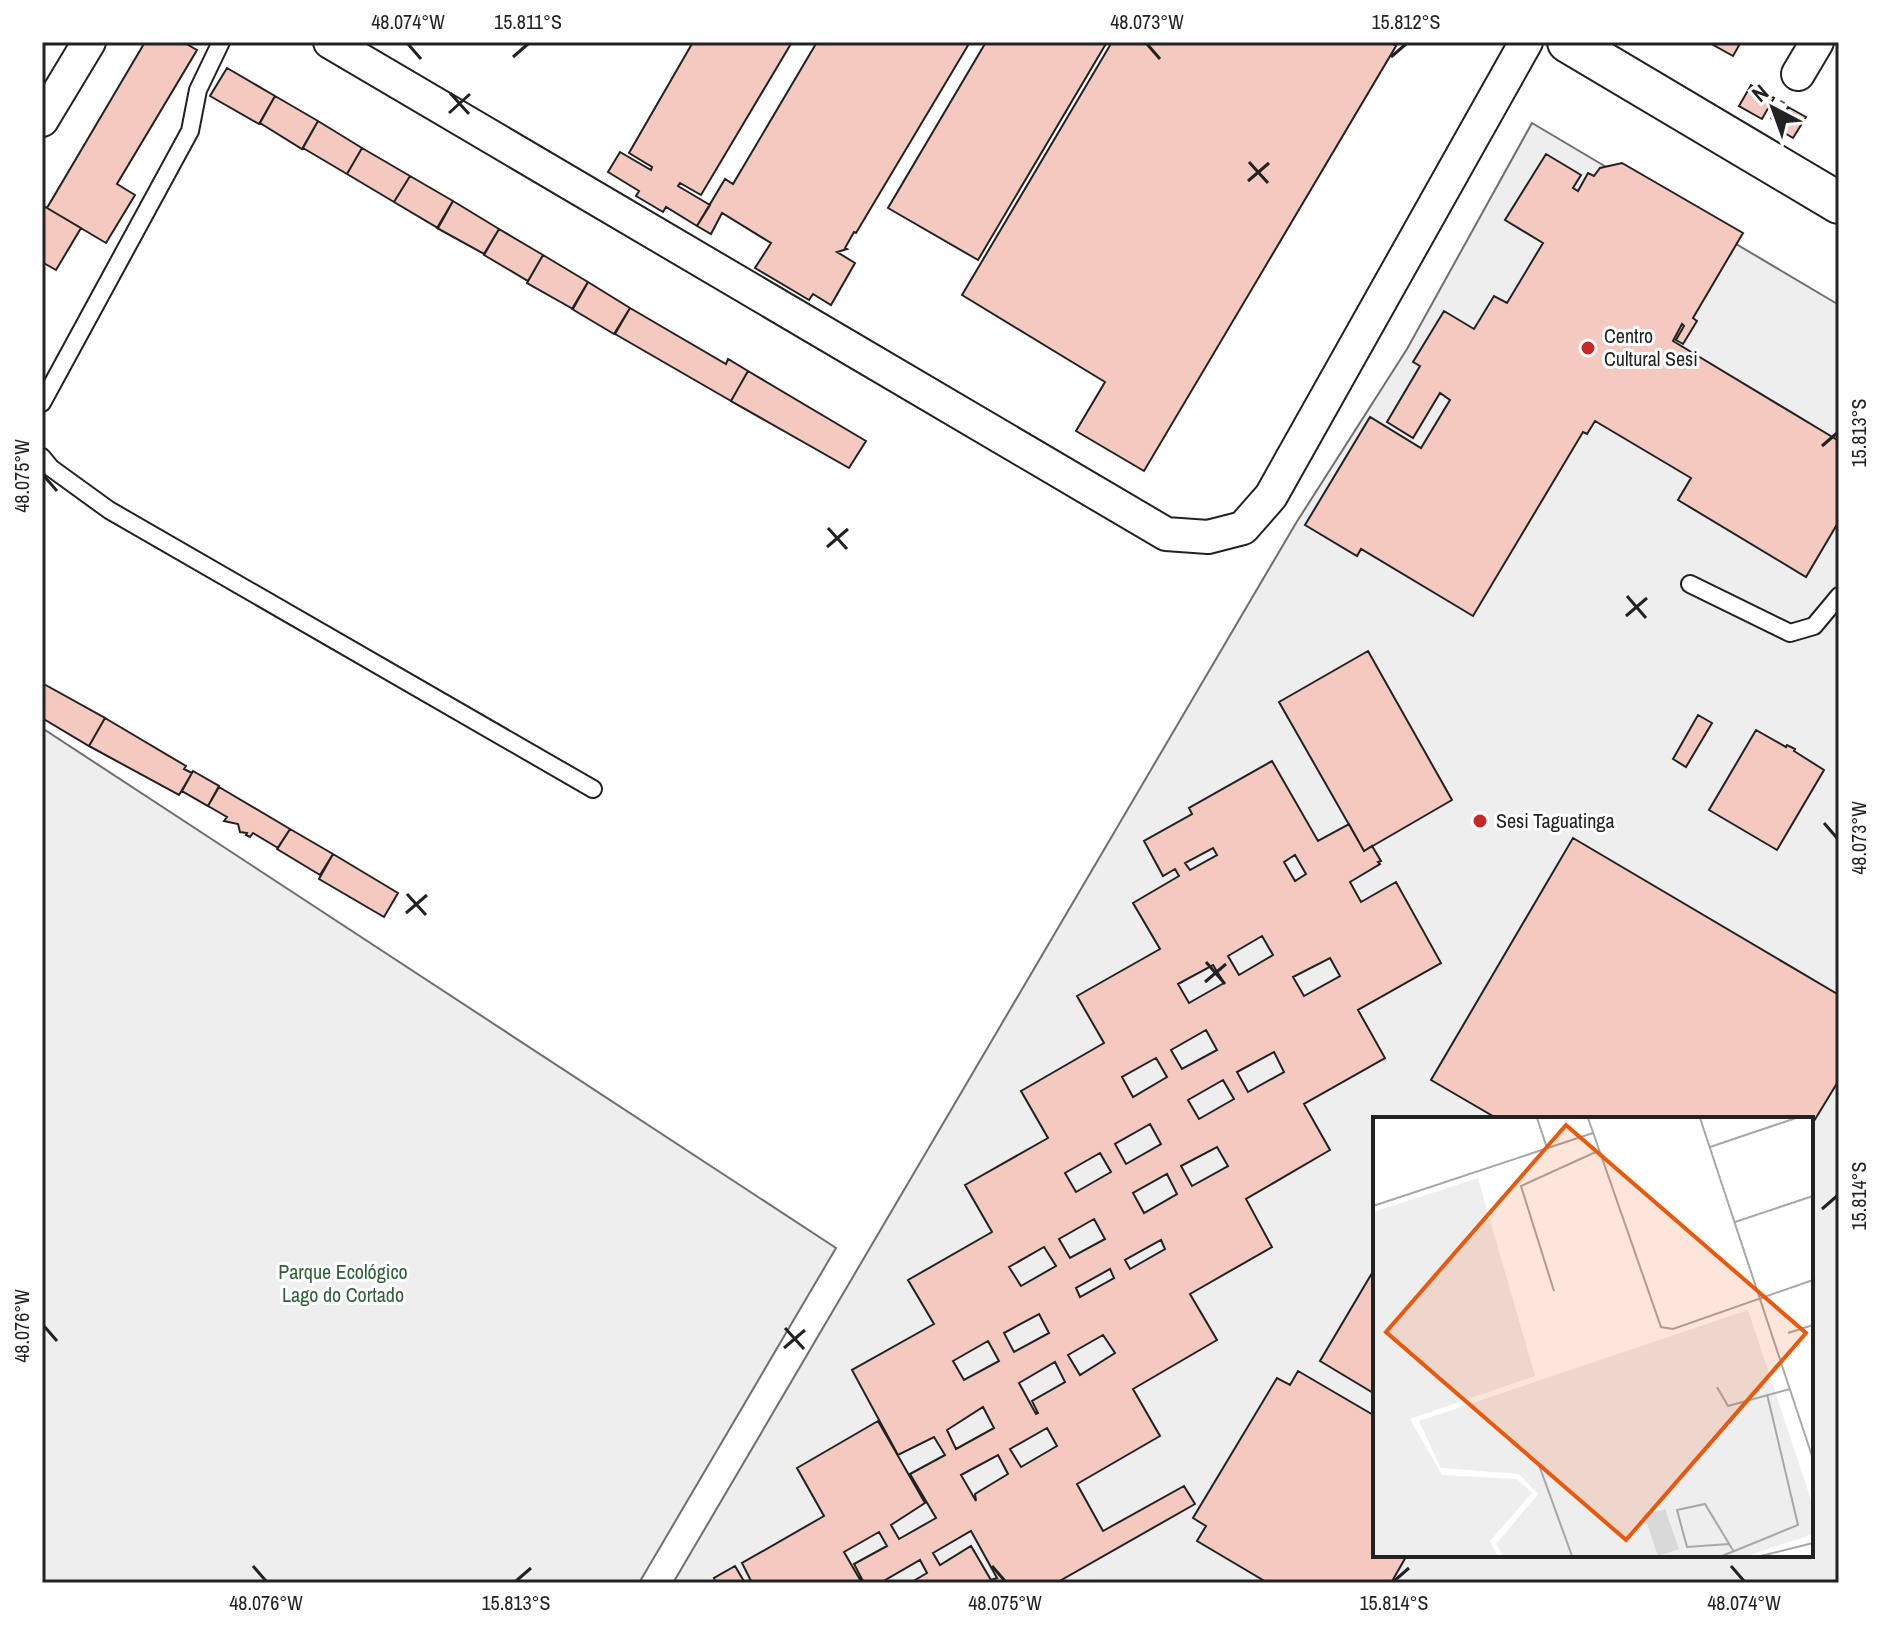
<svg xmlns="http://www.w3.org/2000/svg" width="1881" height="1625" font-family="'Archivo Narrow',sans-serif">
<rect width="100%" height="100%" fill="#fff"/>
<path fill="#eee" stroke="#6f6f6f" stroke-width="2" fill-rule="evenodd" d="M1532 123 1839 305V1583H673L1296 523 1407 349ZM1375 1119H1811V1555H1375Z
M42 728 836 1248 639 1583H42Z"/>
<path fill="#f3c9c0" stroke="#222" stroke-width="2" fill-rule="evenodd" d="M145 42H183L197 50 117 184 135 195 106 243 47 208Z
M693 42H792L701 195 680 183 678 186 710 205 697 226 666 207 663 212 636 196 639 191 608 172 620 152 651 170 652 167 629 153Z
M817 42H970L856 233 854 232 845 248 847 249 837 252 855 263 831 305 813 294 809 300 755 268 771 243 722 213 711 234 697 226 725 179 733 184Z
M986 42H1107L978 260 888 208Z
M1112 42H1389L1396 46 1144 471 1076 431 1105 382 962 295Z
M1708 42H1741L1733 56Z
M227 68 275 96 259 124 210 96Z
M1751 85 1774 98 1762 119 1739 106Z
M275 96 318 121 302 149 260 123Z
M1788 107 1806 117 1793 138 1776 128Z
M318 121 362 148 347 174 303 148Z
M362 148 410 176 394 202 347 174Z
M1546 154 1581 175 1573 188 1578 191 1588 173 1594 176 1600 168 1622 163 1743 233 1693 318 1697 321 1683 344 1676 340 1684 326 1682 324 1673 341 1839 441V521L1806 577 1678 500 1691 478 1595 421 1587 434 1583 432 1473 616 1361 549 1357 556 1305 525 1370 417 1421 448 1450 400 1440 393 1413 438 1387 422 1420 366 1413 362 1444 311 1474 329 1494 296 1507 303 1543 243 1505 220Z
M410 176 453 201 438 228 394 202Z
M453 201 499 229 484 254 437 228Z
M42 205 81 228 56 270 42 262Z
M499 229 543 255 528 281 484 255Z
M543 255 588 282 573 309 527 283Z
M588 282 630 308 614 334 572 309Z
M630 308 726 364 728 359 748 371 731 401 615 334Z
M748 371 866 441 849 468 731 401Z
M1368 651 1452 800 1364 851 1279 702Z
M42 683 105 718 89 746 42 718Z
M1698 715 1712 723 1686 767 1673 759Z
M105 718 186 766 184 769 192 773 179 795 89 746Z
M1756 730 1786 747 1787 745 1795 749 1794 751 1824 770 1777 850 1709 810Z
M1272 761 1318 841 1349 824 1364 851 1372 846 1381 861 1378 862 1380 864 1350 882 1361 902 1396 882 1441 963 1358 1010 1385 1058 1304 1104 1330 1150 1246 1199 1272 1247 1190 1294 1217 1340 1133 1389 1160 1436 1077 1484 1103 1531 1184 1486 1195 1504 1056 1583H910L927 1573 920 1560 880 1583H864L854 1564 887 1546 879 1532 844 1552 862 1583H752L742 1563 824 1516 797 1468 878 1421 925 1503 891 1525 899 1539 936 1518 910 1474 945 1455 934 1437 898 1455 852 1370 934 1324 908 1280 992 1232 965 1185 1048 1138 1021 1091 1104 1043 1077 996 1160 949 1133 903 1179 876 1175 869 1163 876 1144 841 1192 814 1189 808ZM1213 848 1217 855 1190 870 1185 863ZM1295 855 1306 874 1295 881 1284 862ZM1262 936 1273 955 1239 975 1228 956ZM1330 958 1340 976 1304 996 1293 977ZM1213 965 1224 983 1189 1003 1178 984ZM1206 1030 1217 1050 1182 1069 1171 1050ZM1274 1052 1284 1072 1248 1092 1237 1072ZM1156 1058 1167 1077 1133 1097 1122 1077ZM1223 1080 1234 1099 1199 1119 1188 1100ZM1150 1124 1161 1144 1126 1164 1115 1144ZM1217 1147 1228 1166 1192 1186 1181 1166ZM1100 1153 1111 1172 1076 1192 1065 1173ZM1167 1174 1177 1194 1144 1213 1133 1193ZM1094 1219 1105 1239 1070 1258 1059 1239ZM1161 1240 1165 1249 1130 1269 1125 1260ZM1044 1247 1056 1266 1021 1286 1009 1267ZM1110 1269 1114 1278 1080 1297 1076 1288ZM1039 1314 1049 1333 1014 1352 1004 1333ZM1103 1335 1115 1353 1080 1375 1068 1355ZM988 1341 999 1361 964 1380 953 1361ZM1055 1362 1065 1382 1032 1401 1038 1413 1036 1414 1019 1383ZM983 1407 994 1428 956 1449 947 1430ZM1047 1428 1057 1446 1021 1467 1010 1449ZM998 1455 1008 1474 975 1494 976 1501 961 1475ZM971 1531 997 1578 991 1580 971 1546 940 1565 933 1553Z
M193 771 219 786 208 806 182 791Z
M219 787 290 829 278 848 253 833 250 837 246 835 247 833 240 832 238 824 224 821 227 817 208 806Z
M290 829 333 854 320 875 277 849Z
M1573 838 1839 995V1080L1811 1126V1119H1498L1431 1080Z
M333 854 398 893 384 917 319 879Z
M1375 1268V1394L1320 1361Z
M1298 1371 1375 1416V1555H1407L1391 1583H1268L1197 1541 1206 1526 1193 1518 1277 1378 1290 1385Z
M735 1566 745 1583H716L714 1578Z"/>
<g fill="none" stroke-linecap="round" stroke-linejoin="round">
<defs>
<path id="service" d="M42 403 190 131 198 90 221 42
M42 457 51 468 109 510 593 789
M1690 584 1790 633 1814 626 1839 596"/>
<path id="minor" d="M330 42 1166 534 1208 537 1243 528 1271 496 1526 42
M1798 74 1817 42
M42 120 89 42"/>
<path id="tertiary" d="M1568 42 1839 203"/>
</defs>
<use href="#service" stroke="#222" stroke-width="20"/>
<use href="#minor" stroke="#222" stroke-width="36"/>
<use href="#tertiary" stroke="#222" stroke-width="44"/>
<path stroke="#646464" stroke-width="5" stroke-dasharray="6 4" stroke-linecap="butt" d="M1772 120 1783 101"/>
<use href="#service" stroke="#fff" stroke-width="16"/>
<use href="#minor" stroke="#fff" stroke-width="32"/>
<use href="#tertiary" stroke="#fff" stroke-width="40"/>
</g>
<path fill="none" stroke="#222" stroke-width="3" d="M408 44 421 59M1147 44 1160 59M513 57 528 44M1391 57 1406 44M450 93 469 114M449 113 470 94M1249 162 1268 183M1248 181 1269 163M1822 446 1837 433M44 476 57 491M828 528 847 549M827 547 848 529M1627 596 1646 618M1626 616 1647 598M1824 823 1837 838M407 894 426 915M406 913 427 895M1206 962 1225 984M1205 982 1226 964M1822 1209 1837 1196M44 1326 57 1341M785 1328 804 1349M784 1348 805 1330M253 1566 266 1581M992 1566 1005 1581M1731 1566 1744 1581M516 1581 531 1568M1394 1581 1409 1568"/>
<g fill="#c62828" stroke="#fff" stroke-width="3">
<circle cx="1588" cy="348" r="8"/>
<circle cx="1480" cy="821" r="8"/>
</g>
<g text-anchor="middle" stroke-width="6" stroke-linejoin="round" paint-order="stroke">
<g font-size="20" fill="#222" stroke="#fff" text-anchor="start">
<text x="1604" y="343">Centro<tspan x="1604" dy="23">Cultural Sesi</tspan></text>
<text x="1496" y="828">Sesi Taguatinga</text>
</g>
<g font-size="20" fill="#2f5e38" stroke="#fff">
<text x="343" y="1279">Parque Ecológico<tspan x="343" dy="23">Lago do Cortado</tspan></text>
</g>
</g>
<g transform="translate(1373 1117)">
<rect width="440" height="440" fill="#fff"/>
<path d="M105 61 162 259 37 302 69 358 144 362 159 376 117 424 125 439H0V95ZM375 193 440 389V417L374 439H130L123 427 165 377 146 357 68 351 46 304Z" fill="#eee"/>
<path d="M292 392 306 432 285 439 271 398Z" fill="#d9d9d9"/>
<path fill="none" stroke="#a7a7a7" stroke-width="2" d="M164 1 174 31M215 1 288 210 300 212 440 163M327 1 440 342M337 30 423 1M0 89 220 16M362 105 440 79M181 174 148 69 225 34M415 216 440 208M344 270 355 289 417 272M166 348 199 439M356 427 314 430 304 393 332 387 361 435M349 439 425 408 394 277M388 439 440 426"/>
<path fill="#e8590c" fill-opacity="0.15" stroke="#e8590c" stroke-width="4" d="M193 8 433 216 253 423 13 215Z"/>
<rect width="440" height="440" fill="none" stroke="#222" stroke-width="4"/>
</g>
<rect width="1881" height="1625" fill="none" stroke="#ffffff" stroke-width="88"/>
<g transform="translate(1773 108) rotate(319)" stroke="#ffffff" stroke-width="6" paint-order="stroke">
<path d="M0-6L14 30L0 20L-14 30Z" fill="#222222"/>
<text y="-12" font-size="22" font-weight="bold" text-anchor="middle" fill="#222222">N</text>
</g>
<rect x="44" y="44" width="1793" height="1537" fill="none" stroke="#222" stroke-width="3"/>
<g font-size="20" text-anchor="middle" fill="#222">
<text x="408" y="29">48.074°W</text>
<text x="528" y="29">15.811°S</text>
<text x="1147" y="29">48.073°W</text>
<text x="1406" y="29">15.812°S</text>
<text transform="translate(1859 433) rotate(-90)" y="7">15.813°S</text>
<text transform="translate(22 476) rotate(-90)" y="7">48.075°W</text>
<text transform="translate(1859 838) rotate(-90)" y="7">48.073°W</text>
<text transform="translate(1859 1196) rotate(-90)" y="7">15.814°S</text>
<text transform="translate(22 1326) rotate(-90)" y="7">48.076°W</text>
<text x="266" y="1610">48.076°W</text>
<text x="516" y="1610">15.813°S</text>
<text x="1005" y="1610">48.075°W</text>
<text x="1394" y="1610">15.814°S</text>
<text x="1744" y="1610">48.074°W</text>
</g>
</svg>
